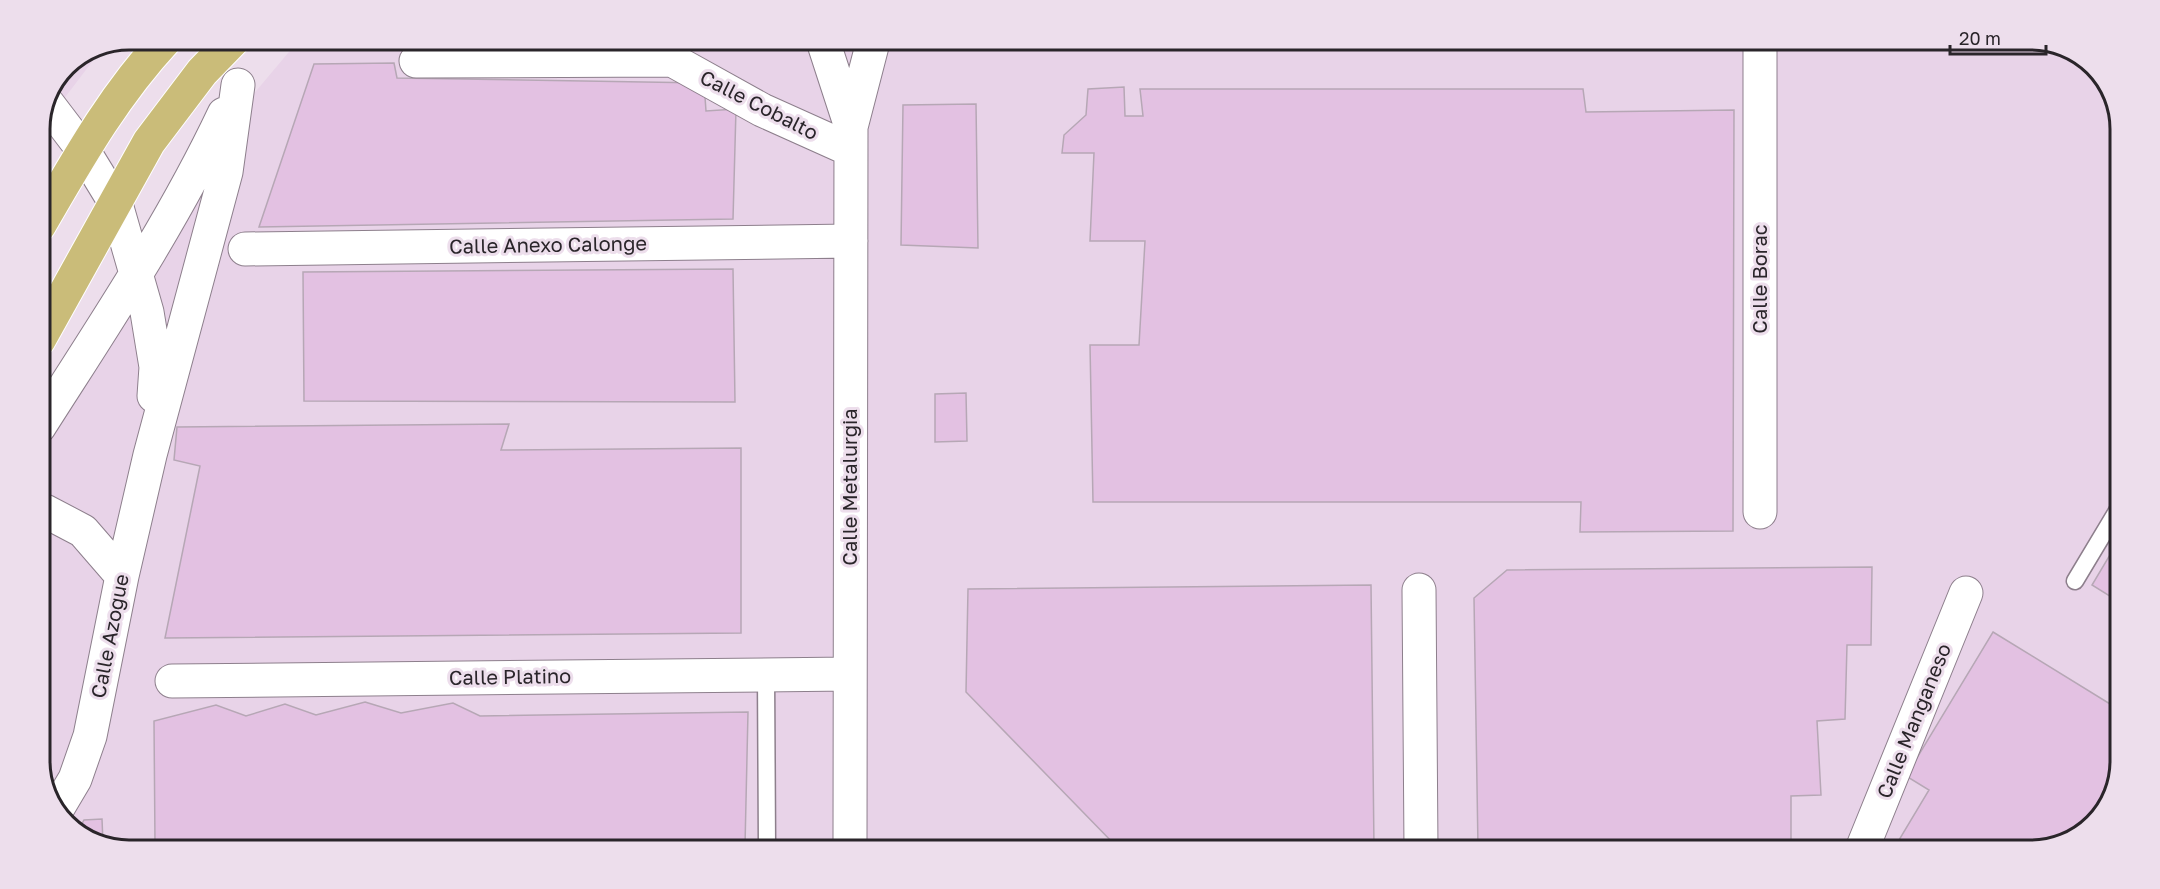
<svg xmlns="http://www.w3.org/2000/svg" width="2160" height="889" font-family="'Golos Text',sans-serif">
<rect width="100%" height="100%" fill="#eddeec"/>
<path fill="#e8d3e8" d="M299 40 2065 46 2106 78 2121 123 2114 794 2082 835 2032 850 95 843 57 815 39 767V435L183 178Z
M101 50 41 129 39 133V123L65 65Z"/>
<path fill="#e3c1e2" stroke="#b6a7b5" stroke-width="1.5" d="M394 63 397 78 704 83 706 111 736 109 733 219 259 227 314 64Z
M1124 87 1125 116H1143L1140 89H1583L1586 112 1734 110 1733 531 1580 532 1581 502H1093L1090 345H1139L1145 241H1090L1094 153H1062L1064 135 1086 115 1088 89Z
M976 104 978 248 901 245 903 105Z
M733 269 735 402 304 401 303 272Z
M966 393 967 441 935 442V394Z
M509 424 501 450 741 448V633L165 638 200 466 174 460 177 427Z
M2117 543 2116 600 2092 585Z
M1872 567 1871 645H1847L1845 719 1817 721 1821 795 1791 796V849L1478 848 1474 598 1507 570Z
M1371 585 1374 848 1117 847 966 692 968 589Z
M1993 632 2115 707 2114 794 2082 835 2032 850H1893L1929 790 1906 776Z
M365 702 401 713 453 703 480 716 748 712 745 846 155 844 154 721 216 705 246 716 285 704 316 715Z
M102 819 103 843H95L78 831 84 820Z"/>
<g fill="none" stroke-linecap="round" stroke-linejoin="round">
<defs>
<path id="service" d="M2075 581 2117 511
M766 674 767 846"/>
<path id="minor" d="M823 41 851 127
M416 61 672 60 762 110 851 150
M48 104 83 150 116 204 147 312 156 367 154 396
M245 249 851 241
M39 427C104 325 172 224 224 114
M39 510 45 511 83 531 122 576
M1760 512V45
M1419 590 1421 848
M172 681 849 674
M56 811 75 779 90 736 122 576 150 455 226 172 238 85
M850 846 851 127 873 42
M1862 849 1966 593"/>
<path id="primary" d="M39 226C78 159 113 96 166 39
M39 340 149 142 202 72 234 39"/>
</defs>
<use href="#service" stroke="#8d7f8c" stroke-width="19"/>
<use href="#minor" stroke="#8d7f8c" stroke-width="35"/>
<use href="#primary" stroke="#fff" stroke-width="35"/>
<use href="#service" stroke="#fff" stroke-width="16"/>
<use href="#minor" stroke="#fff" stroke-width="33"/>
<use href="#primary" stroke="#cabc79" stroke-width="33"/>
</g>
<g text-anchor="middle" stroke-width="6" stroke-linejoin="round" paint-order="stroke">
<g font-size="20" fill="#2a252a" stroke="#eddeec">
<text transform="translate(759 105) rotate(27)" y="7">Calle Cobalto</text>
<text transform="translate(548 245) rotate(-1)" y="7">Calle Anexo Calonge</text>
<text transform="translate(1760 279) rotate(-90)" y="7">Calle Borac</text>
<text transform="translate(850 487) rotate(-90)" y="7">Calle Metalurgia</text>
<text transform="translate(110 636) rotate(-79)" y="7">Calle Azogue</text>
<text transform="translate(510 677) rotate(-1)" y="7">Calle Platino</text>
<text transform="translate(1914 721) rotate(-68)" y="7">Calle Manganeso</text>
</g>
</g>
<path d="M0 0H2160V889H0ZM129 50H2031A79 79 0 0 1 2110 129V761A79 79 0 0 1 2031 840H129A79 79 0 0 1 50 761V129A79 79 0 0 1 129 50Z" fill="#eddeec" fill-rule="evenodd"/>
<path fill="none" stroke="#2a252a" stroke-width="3" d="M129 50H2031A79 79 0 0 1 2110 129V761A79 79 0 0 1 2031 840H129A79 79 0 0 1 50 761V129A79 79 0 0 1 129 50Z"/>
<path d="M1950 45v9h96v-9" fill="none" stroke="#2a252a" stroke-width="3"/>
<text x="1959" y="45" font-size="18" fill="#2a252a" stroke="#eddeec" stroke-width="4.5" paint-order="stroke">20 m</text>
</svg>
